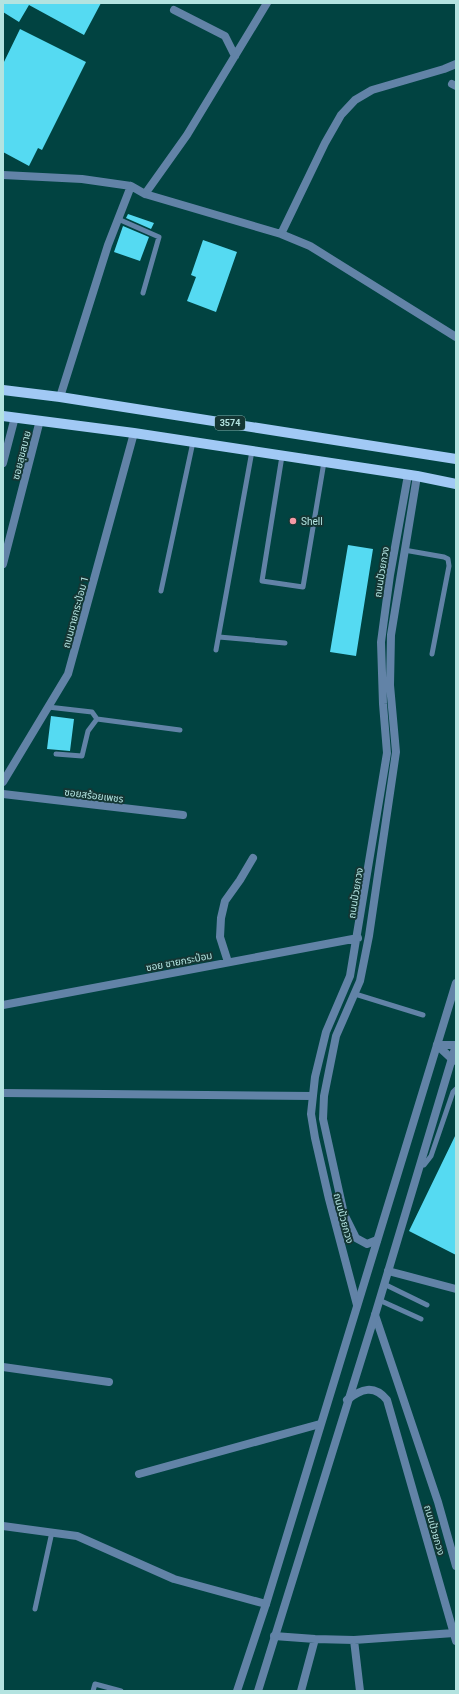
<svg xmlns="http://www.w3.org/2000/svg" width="459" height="1694" font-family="Roboto,'Noto Sans Thai',sans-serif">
<rect width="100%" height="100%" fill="#014341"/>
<path fill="#55daf2" d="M3 3H101L84 35 29 5 19 22 3 12Z
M20 29 86 62 42 150 38 148 29 166 3 152V64Z
M128 214 154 223 151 229 126 218Z
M123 226 149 237 140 261 114 252Z
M203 240 237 252 216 312 187 301 196 277 191 275Z
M348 545 373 549 356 656 330 652Z
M51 716 74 719 70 751 47 749Z
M456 1134V1255L409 1231Z"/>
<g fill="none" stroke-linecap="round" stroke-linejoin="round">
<path stroke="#6283a7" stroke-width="5" d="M118 219 159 237 143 293
M282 456 262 581 303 587 324 462
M404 550 444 557 448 559 449 566 432 654
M161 591 193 442
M219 637 285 643
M216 650 252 451
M48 707 92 712 97 719 180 730
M56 754 82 756 88 731 97 719
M355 994 423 1015
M420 1164 424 1165 431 1156 453 1092 456 1089
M384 1284 427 1305
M379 1300 421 1319
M35 1609 52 1532
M93 1691 95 1684 121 1691"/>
<path stroke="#6283a7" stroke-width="8" d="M174 10 225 36 235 56
M452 84 456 86
M3 175 82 179 131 186 145 194 281 234 310 246 456 337
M145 194 187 135 267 3
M281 234 325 143 341 115 355 100 372 90 444 69 456 64
M60 397 108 245 131 186
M3 463 15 417
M3 564 40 420
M3 782 68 674 134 433
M3 794 183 815
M228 962 220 937 221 918 225 901 240 880 253 858
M3 1005 358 938
M437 1045 452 1059 456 1061
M437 1045H456
M3 1093 313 1096
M377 1240 367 1244 356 1238 344 1214 323 1119 324 1096 336 1036 360 981 369 936 396 752 390 685 391 635 417 476
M388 1271 456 1289
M357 1305 329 1199 315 1138 311 1114 315 1077 326 1032 350 976 387 753 383 704 381 642 390 575 408 475
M375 1315 438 1502 456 1566
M3 1367 109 1382
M347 1400C361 1389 374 1384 387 1400L456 1641
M139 1474 320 1424
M3 1526 77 1536 174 1579 266 1604
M274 1636 315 1639 354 1640 454 1633
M354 1640 360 1691
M301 1691 315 1639"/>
<path stroke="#6283a7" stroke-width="8" d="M237 1691 266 1604 456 983
M258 1691 375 1315 456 1045"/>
<path stroke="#a1c9f5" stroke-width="10" d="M3 390 60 397 456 459
M3 416 134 433 417 476 456 484"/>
</g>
<circle fill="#f49aa5" stroke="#143634" stroke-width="1.5" cx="293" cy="521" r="4"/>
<g text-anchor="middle" stroke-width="4" stroke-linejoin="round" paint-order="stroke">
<rect fill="#143634" stroke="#83afac" stroke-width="1" x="215" y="416" width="30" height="14" rx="3"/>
<g font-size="9" font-weight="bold" fill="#b3e3e0">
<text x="230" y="426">3574</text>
</g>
<g font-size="10" fill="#b3e3e0" stroke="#143634">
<text transform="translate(21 455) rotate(-76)" y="4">ซอยสุขสบาย</text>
<text transform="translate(381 572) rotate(-81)" y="4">ถนนป้วยกวง</text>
<text transform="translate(75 612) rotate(-75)" y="4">ถนนชายกระป่อม 1</text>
<text transform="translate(94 795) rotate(7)" y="4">ซอยสร้อยเพชร</text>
<text transform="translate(355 893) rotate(-81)" y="4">ถนนป้วยกวง</text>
<text transform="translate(179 961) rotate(-11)" y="4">ซอย ชายกระป่อม</text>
<text transform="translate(344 1218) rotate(75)" y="4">ถนนป้วยกวง</text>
<text transform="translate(435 1530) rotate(74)" y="4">ถนนป้วยกวง</text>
</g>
<g font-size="10" fill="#b3e3e0" stroke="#143634" text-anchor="start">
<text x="301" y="525">Shell</text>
</g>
</g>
<rect width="459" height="1694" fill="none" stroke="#b3e3e0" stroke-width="8"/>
</svg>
